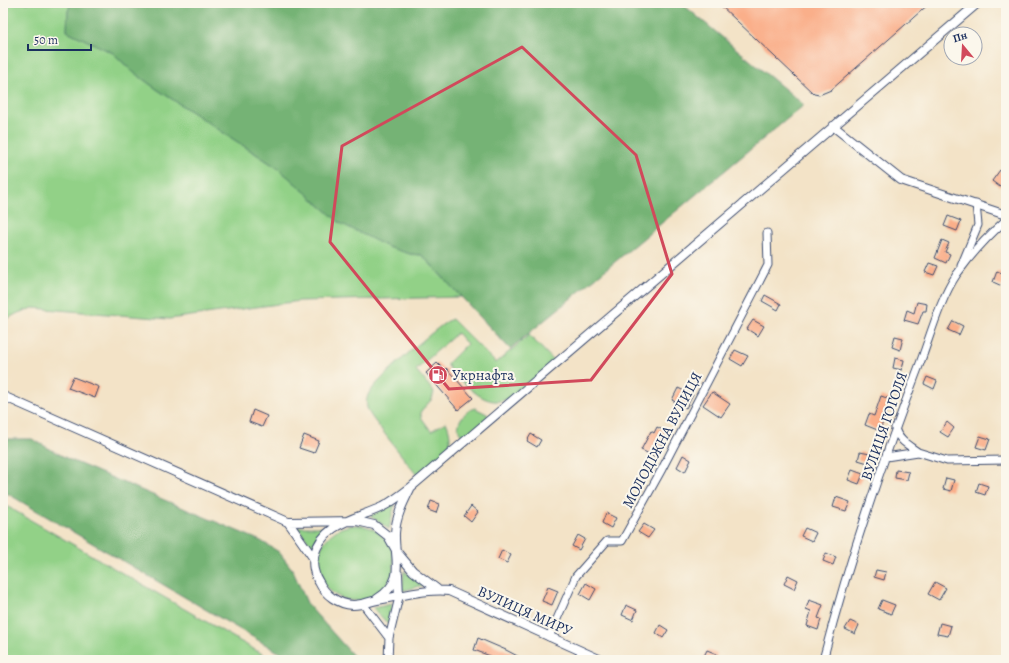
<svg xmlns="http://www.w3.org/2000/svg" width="1009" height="663" font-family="Alegreya,serif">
<rect width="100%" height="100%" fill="#fbf7ec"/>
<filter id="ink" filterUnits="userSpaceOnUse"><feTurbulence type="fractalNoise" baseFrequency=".025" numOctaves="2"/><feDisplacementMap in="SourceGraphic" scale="8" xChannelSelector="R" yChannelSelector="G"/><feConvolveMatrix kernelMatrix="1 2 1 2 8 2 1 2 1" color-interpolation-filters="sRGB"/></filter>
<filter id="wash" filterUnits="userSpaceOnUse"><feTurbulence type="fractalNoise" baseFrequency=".012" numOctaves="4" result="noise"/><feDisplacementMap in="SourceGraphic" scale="16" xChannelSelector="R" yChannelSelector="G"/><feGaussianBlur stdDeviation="0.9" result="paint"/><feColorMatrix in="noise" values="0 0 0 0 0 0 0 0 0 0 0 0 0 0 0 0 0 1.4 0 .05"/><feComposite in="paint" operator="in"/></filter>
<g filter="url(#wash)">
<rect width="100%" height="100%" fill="#f3e3c7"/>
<path fill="#92d187" stroke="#568072" d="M3 3H71L68 11 67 31 113 53 133 72 158 90 279 169 323 208 410 254 422 255 461 297 300 301 169 319 33 308 18 313 3 321Z
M452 319 496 363 529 335 555 362C507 401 499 423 450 369L447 364 467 344 457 333 416 370 434 392 432 399 421 411V417L431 431 446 422C459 450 438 461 419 478L374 420C368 412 364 405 368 395 372 384 441 322 452 319Z
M475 408 487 414 489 419 466 438C450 431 462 411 475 408Z
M395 503 389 529 370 516Z
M3 504 257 651 274 660H3Z
M318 563a38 38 0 1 1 76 0a38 38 0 1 1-76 0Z
M297 527H324L312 546Z
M404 571 424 585 402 591Z
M392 604 389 625 373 608Z"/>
<path fill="#75b374" stroke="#487169" d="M71 3H681L804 105 510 349 422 255 410 254 388 247 340 223 279 169 158 90 133 72 113 53 67 31 68 11Z
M3 439H32L68 459 261 541 279 552 292 569 308 605 357 660H292L3 491Z"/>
<g id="blocks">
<path fill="#faaf8a" d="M718 3H930L831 90 819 95 814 94Z
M1000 170 1006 174V180L1000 187 992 181Z
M948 216 961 221 957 231 944 226Z
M942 240 949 243 945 252 950 254 946 263 935 258Z
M929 263 938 266 934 275 925 272Z
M997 271 1006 275 1002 286 993 282Z
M765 295 781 304 778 310 762 301Z
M917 302 927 304 926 311H923L918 324 904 320 907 310 914 313Z
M753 320 764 326 758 336 747 329Z
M953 321 963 326 959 335 948 330Z
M895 336 903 338 900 350 892 347Z
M735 350 748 356 742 366 730 359Z
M895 358 904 360 902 370 893 368Z
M437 363 444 370 446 368 473 398 458 410 426 373Z
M73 377 99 387 95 398 68 388Z
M927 377 937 381 934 389 924 384Z
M678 388 693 395 686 408 672 400Z
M712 392 730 404 721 417 703 405Z
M881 396 890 399 880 431 865 425 869 414 874 416Z
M253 410 267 416 262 427 249 422Z
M947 422 954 428 948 437 940 432Z
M657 427 667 432 656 457 641 450 651 431 654 433Z
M531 434 541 440 537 447 527 441Z
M304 435 319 441 314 453 299 448Z
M980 436 990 439 986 450 976 447Z
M860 452 870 454 868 463 858 460Z
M683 455 691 460 685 472 677 467Z
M852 470 863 474 859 484 848 480Z
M896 470 909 472 907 480 895 478Z
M946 478 954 480 951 491 943 489Z
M979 483 988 486 985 495 976 492Z
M836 497 850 502 846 511 833 507Z
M431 501 439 504 436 513 428 510Z
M471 506 478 512 471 522 464 516Z
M606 513 616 518 611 528 602 523Z
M644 524 654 530 648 538 638 532Z
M805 528 816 533 812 541 801 536Z
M578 535 585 539 579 550 572 546Z
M502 550 511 555 507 563 498 559Z
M826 553 836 557 833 565 823 561Z
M876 570 886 572 884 580 874 577Z
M788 575 798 580 794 589 784 584Z
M935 582 946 588 939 600 928 594Z
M586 583 596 589 590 600 580 594Z
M548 587 558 591 552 605 542 601Z
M809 600 823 605 818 618 821 619 818 630 807 626 811 611 806 609Z
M882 600 895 605 891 614 878 609Z
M626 605 637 610 633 620 622 615Z
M850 621 859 625 855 634 845 629Z
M940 623 951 626 948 636 937 634Z
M660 625 668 630 663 638 656 633Z
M478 638 506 650 525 660H501L474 650Z
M707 650 717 654 715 660H702Z"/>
</g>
</g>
<g filter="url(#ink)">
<use href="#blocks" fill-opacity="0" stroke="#3b4a6e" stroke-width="1"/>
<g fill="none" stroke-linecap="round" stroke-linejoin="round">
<defs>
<path id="minor" d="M961 266 978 225 976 204
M895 428C898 440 908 445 918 452
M886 457 918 452 947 461 1006 460
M363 604 389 638
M549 637 576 576 607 541H622L662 469 768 265 767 233
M388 660 389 638 399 597
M823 660C849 560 882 462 919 366 930 337 940 299 957 274 970 256 990 234 1006 220"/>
<path id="tertiary" d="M833 126 901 180 1006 215
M3 396 288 522 357 521 374 525 388 536 397 552 413 571 437 589
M288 522 314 559
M398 574 399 597
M377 599C407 580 394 560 395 533 396 517 403 503 410 489
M601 660 449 591C429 588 397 597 377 600 368 602 362 605 353 605 338 604 325 595 319 582 314 575 312 564 314 556 322 523 356 519 382 507 392 502 401 495 410 488L978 3"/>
</defs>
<use href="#minor" stroke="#3b4a6e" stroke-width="9"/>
<use href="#tertiary" stroke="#3b4a6e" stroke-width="10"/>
<use href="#minor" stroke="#fff" stroke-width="7"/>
<use href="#tertiary" stroke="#fff" stroke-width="8"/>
</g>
</g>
<path fill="none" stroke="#d1495b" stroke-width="3" stroke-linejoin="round" d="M522 47 636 155 672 274 591 380 449 389 330 242 342 146Z"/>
<defs>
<symbol id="fuel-disc" viewBox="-11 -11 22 22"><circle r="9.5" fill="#d1495b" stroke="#fbf7ec"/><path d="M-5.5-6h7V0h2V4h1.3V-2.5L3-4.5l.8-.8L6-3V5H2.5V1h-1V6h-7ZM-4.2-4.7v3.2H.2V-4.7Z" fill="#fff"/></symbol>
</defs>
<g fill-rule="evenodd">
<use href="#fuel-disc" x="427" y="364" width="22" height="22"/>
</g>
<g text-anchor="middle" stroke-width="4" stroke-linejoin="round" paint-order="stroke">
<g font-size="15" fill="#1b2f5e" stroke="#fbf7ec" text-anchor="start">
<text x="452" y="380">Укрнафта</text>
</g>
<g font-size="15" fill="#1b2f5e" stroke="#fbf7ec">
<text transform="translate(884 426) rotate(-71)" y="5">ВУЛИЦЯ ГОГОЛЯ</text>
<text transform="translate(662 440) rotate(-62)" y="5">МОЛОДІЖНА ВУЛИЦЯ</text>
<text transform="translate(525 611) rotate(24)" y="5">ВУЛИЦЯ МИРУ</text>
</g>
</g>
<rect width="1009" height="663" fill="none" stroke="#fbf7ec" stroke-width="16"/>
<g transform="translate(963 46) rotate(342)"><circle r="19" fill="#fbf7ec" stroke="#a1a7b3"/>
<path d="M0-3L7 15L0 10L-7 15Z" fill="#d1495b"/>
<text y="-6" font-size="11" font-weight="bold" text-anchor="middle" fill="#1b2f5e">Пн</text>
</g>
<path d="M28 44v6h63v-6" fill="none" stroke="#1b2f5e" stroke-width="2"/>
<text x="34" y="44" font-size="12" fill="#1b2f5e" stroke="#fbf7ec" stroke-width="3" paint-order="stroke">50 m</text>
</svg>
